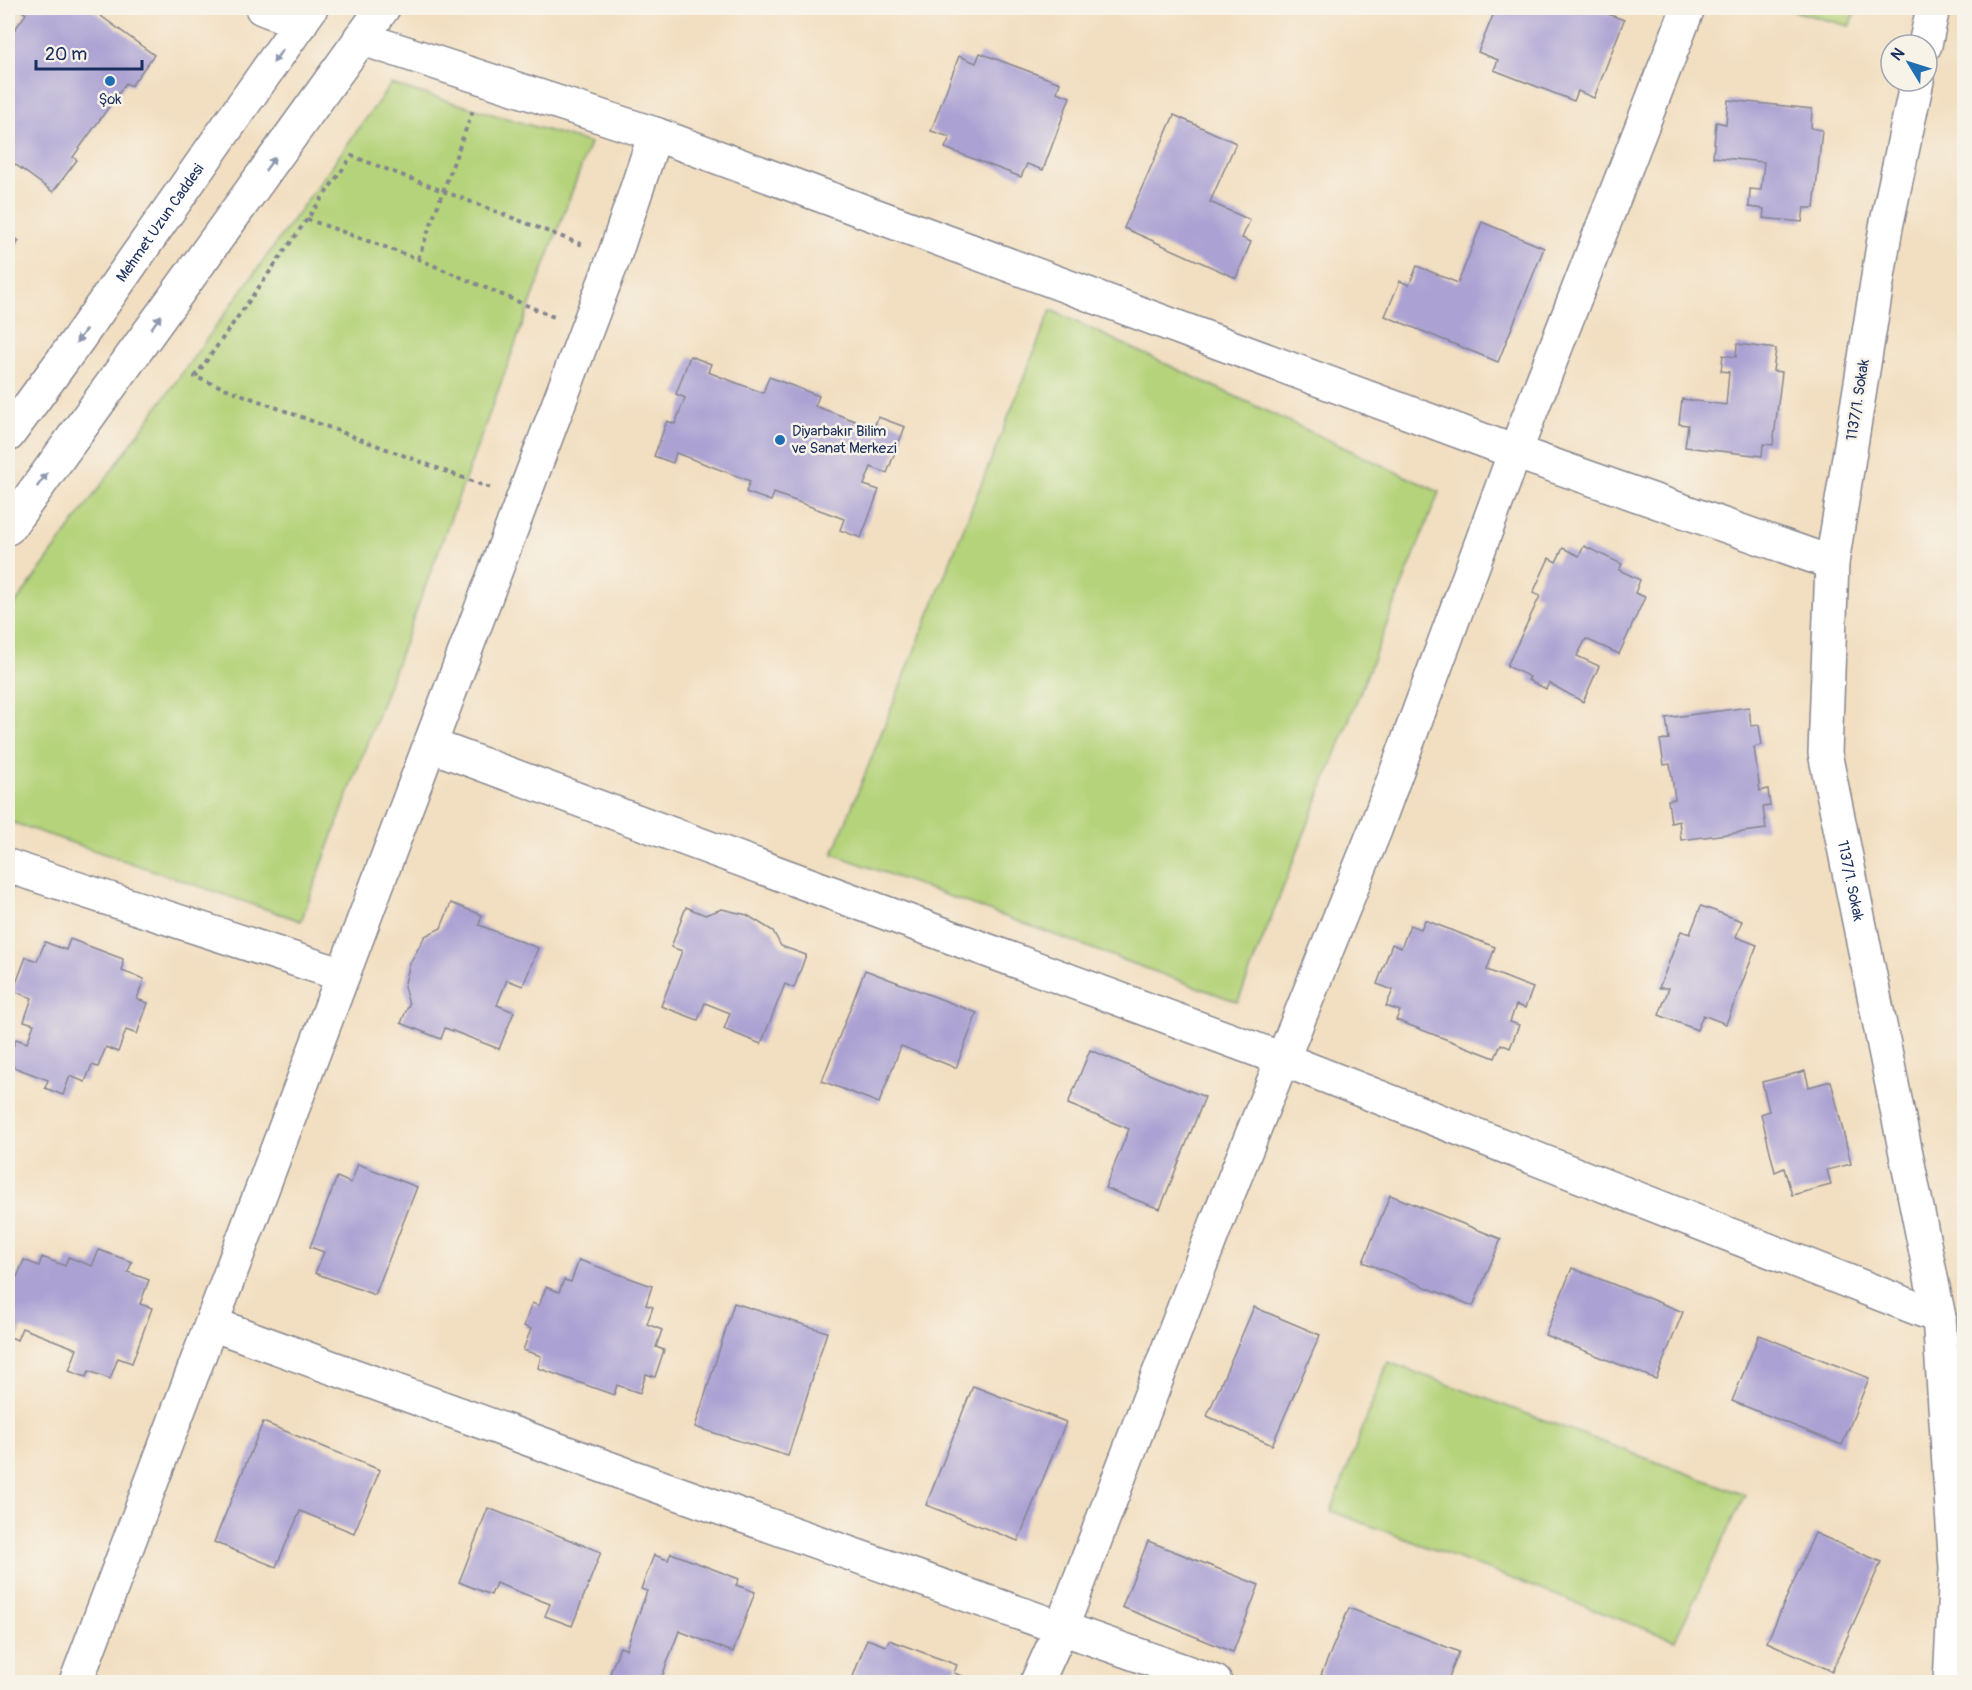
<svg xmlns="http://www.w3.org/2000/svg" width="1972" height="1690" viewBox="0 0 1972 1690" font-family="Pangolin,sans-serif">
<style>
.green{fill:#b5d37a;stroke:#68816c;stroke-width:1.5}
.building{fill:#aba2d3}
.lines{fill:none;stroke-linecap:round;stroke-linejoin:round}
.minor-casing{stroke:#86868f;stroke-width:36}
.major-casing{stroke:#86868f;stroke-width:36}
.path{stroke:#86868f;stroke-width:4;stroke-dasharray:4.5 4.5;stroke-linecap:butt}
.minor{stroke:#fff;stroke-width:33}
.major{stroke:#fff;stroke-width:33}
.oneway{fill:#8d97ae}
.poi-dot{fill:#1f6fb2;stroke:#f7f3e8;stroke-width:2}
.labels{text-anchor:middle;dominant-baseline:central;stroke-width:5;stroke-linejoin:round;paint-order:stroke}
.poi-label{font-size:15px;fill:#1b2f5e;stroke:#f7f3e8}
.street-label{font-size:15px;fill:#1b2f5e;stroke:#f7f3e8}
</style>
<rect width="100%" height="100%" fill="#f7f3e8"/>
<filter id="ink" filterUnits="userSpaceOnUse"><feTurbulence type="fractalNoise" baseFrequency=".0167" numOctaves="2"/><feDisplacementMap in="SourceGraphic" scale="12" xChannelSelector="R" yChannelSelector="G"/><feConvolveMatrix kernelMatrix="1 2 1 2 8 2 1 2 1" color-interpolation-filters="sRGB"/></filter>
<filter id="wash" filterUnits="userSpaceOnUse"><feTurbulence type="fractalNoise" baseFrequency=".008" numOctaves="4" result="noise"/><feDisplacementMap in="SourceGraphic" scale="24" xChannelSelector="R" yChannelSelector="G"/><feGaussianBlur stdDeviation="1.35" result="paint"/><feColorMatrix in="noise" values="0 0 0 0 0 0 0 0 0 0 0 0 0 0 0 0 0 1.4 0 .05"/><feComposite in="paint" operator="in"/></filter>
<g filter="url(#wash)">
<rect width="100%" height="100%" fill="#f2dec0"/>
<g class="green">
<polygon points="1783,8 1857,8 1849,26"/>
<polygon points="391,84 590,143 301,921 8,821 8,614"/>
<polygon points="1051,310 1439,492 1238,1002 833,854"/>
<polygon points="1388,1362 1745,1495 1675,1640 1331,1511"/>
</g>
<g id="blocks">
<g class="building">
<polygon points="23,8 90,8 154,55 131,86 126,83 73,157 77,160 53,192 8,159 8,39 26,14 21,10"/>
<polygon points="1496,8 1606,8 1605,13 1624,20 1594,98 1578,91 1574,101 1494,70 1498,60 1478,52"/>
<polygon points="980,53 1060,83 1057,92 1070,97 1043,170 1027,164 1021,177 945,148 950,137 931,131 959,56 976,63"/>
<polygon points="1728,100 1812,109 1811,128 1822,130 1814,208 1804,208 1802,222 1763,218 1764,209 1749,207 1750,189 1761,190 1764,162 1713,157 1716,122 1726,124"/>
<polygon points="1174,115 1236,143 1210,202 1250,220 1242,238 1251,242 1236,278 1124,228"/>
<polygon points="1482,222 1544,248 1498,362 1385,316 1400,281 1409,285 1417,266 1458,283"/>
<polygon points="8,232 19,241 8,257"/>
<polygon points="1737,344 1776,349 1773,371 1782,372 1773,445 1763,444 1762,456 1685,447 1688,425 1679,424 1682,399 1726,405 1729,372 1721,371 1723,355 1736,357"/>
<polygon points="690,356 711,364 708,372 763,393 769,377 819,396 815,406 874,428 878,417 905,427 887,473 871,467 864,485 879,490 861,538 840,530 844,519 774,493 771,501 746,492 750,481 676,453 673,463 654,456 667,421 675,424 685,398 676,394"/>
<polygon points="1584,546 1622,564 1619,570 1640,580 1635,593 1645,597 1619,654 1586,639 1577,656 1599,666 1583,702 1549,683 1546,689 1528,680 1530,677 1507,666 1540,596 1533,593 1549,558 1556,562 1563,548 1579,556"/>
<polygon points="1749,707 1751,726 1759,725 1762,745 1754,747 1760,791 1768,789 1770,806 1763,807 1766,829 1681,840 1679,821 1671,823 1668,800 1675,799 1670,764 1664,765 1660,740 1669,739 1666,718"/>
<polygon points="451,903 482,915 479,925 538,948 523,986 507,980 497,1005 514,1012 499,1049 445,1028 441,1039 401,1023 409,1004 404,987 410,963 425,936 441,928"/>
<polygon points="1701,906 1742,921 1736,937 1757,945 1726,1024 1703,1015 1697,1030 1659,1015 1669,988 1659,988 1681,931 1690,934"/>
<polygon points="686,907 705,915 722,909 747,915 773,931 781,946 806,955 794,988 785,984 761,1044 724,1029 730,1013 705,1003 698,1020 661,1006 682,951 671,947"/>
<polygon points="1425,920 1495,947 1487,970 1533,988 1525,1008 1516,1005 1510,1022 1519,1025 1510,1048 1501,1044 1495,1058 1396,1020 1400,1011 1386,1006 1393,990 1377,984 1392,944 1401,948 1410,925 1421,929"/>
<polygon points="70,939 123,959 122,971 144,979 137,999 148,1003 137,1034 126,1030 118,1052 106,1047 98,1067 92,1065 85,1082 70,1076 63,1095 45,1088 48,1080 8,1065 8,1061 16,1039 27,1043 34,1024 24,1021 32,998 13,991 26,957 37,961 45,942 66,950"/>
<polygon points="865,970 977,1013 956,1068 901,1046 879,1103 822,1081"/>
<polygon points="1090,1050 1205,1097 1160,1209 1105,1188 1129,1129 1068,1104"/>
<polygon points="1805,1071 1809,1087 1831,1081 1851,1164 1827,1170 1831,1185 1792,1195 1784,1168 1775,1172 1761,1114 1769,1111 1762,1082"/>
<polygon points="358,1164 417,1187 375,1295 315,1273 324,1252 310,1247 337,1177 351,1183"/>
<polygon points="1390,1195 1501,1239 1473,1306 1363,1262"/>
<polygon points="99,1250 132,1262 128,1272 149,1280 140,1304 152,1308 132,1363 118,1358 110,1379 89,1371 86,1377 69,1371 77,1349 22,1328 17,1340 8,1336 8,1274 17,1277 24,1260 39,1266 42,1257 65,1266 68,1257 92,1266"/>
<polygon points="579,1260 652,1286 646,1305 653,1307 647,1324 662,1330 656,1347 664,1350 655,1377 646,1374 640,1393 617,1385 614,1395 538,1368 541,1356 523,1350 531,1329 524,1326 532,1303 539,1306 546,1287 559,1292 564,1280 571,1282"/>
<polygon points="1572,1268 1683,1312 1656,1379 1545,1335"/>
<polygon points="734,1303 827,1332 788,1456 695,1427"/>
<polygon points="1254,1307 1320,1335 1272,1445 1207,1416"/>
<polygon points="1759,1335 1869,1378 1842,1445 1732,1401"/>
<polygon points="973,1386 1066,1422 1018,1541 926,1505"/>
<polygon points="263,1422 380,1470 354,1533 300,1511 276,1567 214,1542"/>
<polygon points="488,1508 601,1552 572,1626 545,1616 550,1604 496,1583 491,1595 459,1582"/>
<polygon points="1815,1533 1881,1562 1832,1671 1767,1642"/>
<polygon points="1148,1541 1259,1585 1233,1652 1122,1607"/>
<polygon points="671,1553 739,1579 736,1585 755,1592 733,1652 679,1631 660,1682 634,1682 610,1673 620,1647 626,1649 647,1591 641,1589 654,1555 668,1560"/>
<polygon points="1349,1608 1459,1652 1447,1682 1341,1682 1321,1675"/>
<polygon points="867,1639 886,1646 889,1640 957,1665 954,1673 968,1678 966,1682 851,1682"/>
</g>
</g>
</g>
<g filter="url(#ink)">
<use href="#blocks" fill-opacity="0" stroke="#86868f" stroke-width="1.5"/>
<g class="lines">
<g class="minor-casing">
<g id="minor">
<polyline points="262,8 301,23"/>
<polyline points="360,38 655,134 1515,452 1832,563"/>
<polyline points="1925,45 1933,8"/>
<path id="s1" d="M1917,81l-31,146 -54,336 -7,190 114,564 17,252 -6,113"/>
<polyline points="430,745 1282,1059 1939,1317"/>
<polyline points="8,866 343,975"/>
<polyline points="212,1324 669,1490 1215,1682"/>
<polyline points="76,1682 614,257 655,134"/>
<polyline points="1037,1682 1061,1629 1218,1219 1375,830 1515,452 1688,8"/>
</g>
</g>
<g class="major-casing">
<g id="major">
<path id="s2" d="M8,435l71,-97 232,-330"/>
<polyline points="8,528 383,8"/>
</g>
</g>
<g class="path">
<polyline points="307,219 418,259 554,317"/>
<polyline points="418,259 473,110"/>
<polyline points="490,488 195,377 352,156 583,245"/>
</g>
<use href="#minor" class="minor"/>
<use href="#major" class="major"/>
</g>
<defs><path id="oneway-solid" d="M-6-.8H1V-3.2L6.5 0L1 3.2V.8H-6Z" transform="scale(1.5)"/></defs>
<g class="oneway">
<use href="#oneway-solid" transform="translate(278 56) rotate(125)"/>
<use href="#oneway-solid" transform="translate(270 164) rotate(-54)"/>
<use href="#oneway-solid" transform="translate(156 322) rotate(-54)"/>
<use href="#oneway-solid" transform="translate(81 336) rotate(126)"/>
<use href="#oneway-solid" transform="translate(42 480) rotate(-54)"/>
</g>
</g>
<g class="poi-dot">
<circle cx="110" cy="81" r="6"/>
<circle cx="780" cy="440" r="6"/>
</g>
<g class="labels">
<g class="poi-label">
<text x="110" y="99">Şok</text>
<text x="792" y="431" text-anchor="start">Diyarbakır Bilim<tspan x="792" dy="17">ve Sanat Merkezi</tspan></text>
</g>
<g class="street-label">
<text stroke="none"><textPath href="#s2" startOffset="261">Mehmet Uzun Caddesi</textPath></text>
<text transform="translate(1858 400) rotate(-81)">1137/1. Sokak</text>
<text stroke="none"><textPath href="#s1" startOffset="810">1137/1. Sokak</textPath></text>
</g>
</g>
<rect width="1972" height="1690" fill="none" stroke="#f7f3e8" stroke-width="30"/>
<g transform="translate(1909 63) rotate(308)"><circle r="28" fill="#f7f3e8" stroke="#9fa5b1" stroke-width="1.5"/>
<path d="M0-4.5L10 22L0 15L-10 22Z" fill="#1f6fb2"/>
<text y="-9" font-size="16" font-weight="bold" text-anchor="middle" fill="#1b2f5e">N</text>
</g>
<path d="M36 60v9h106v-9" fill="none" stroke="#1b2f5e" stroke-width="3"/>
<text x="45" y="60" font-size="18" fill="#1b2f5e" stroke="#f7f3e8" stroke-width="4.5" paint-order="stroke">20 m</text>
</svg>
